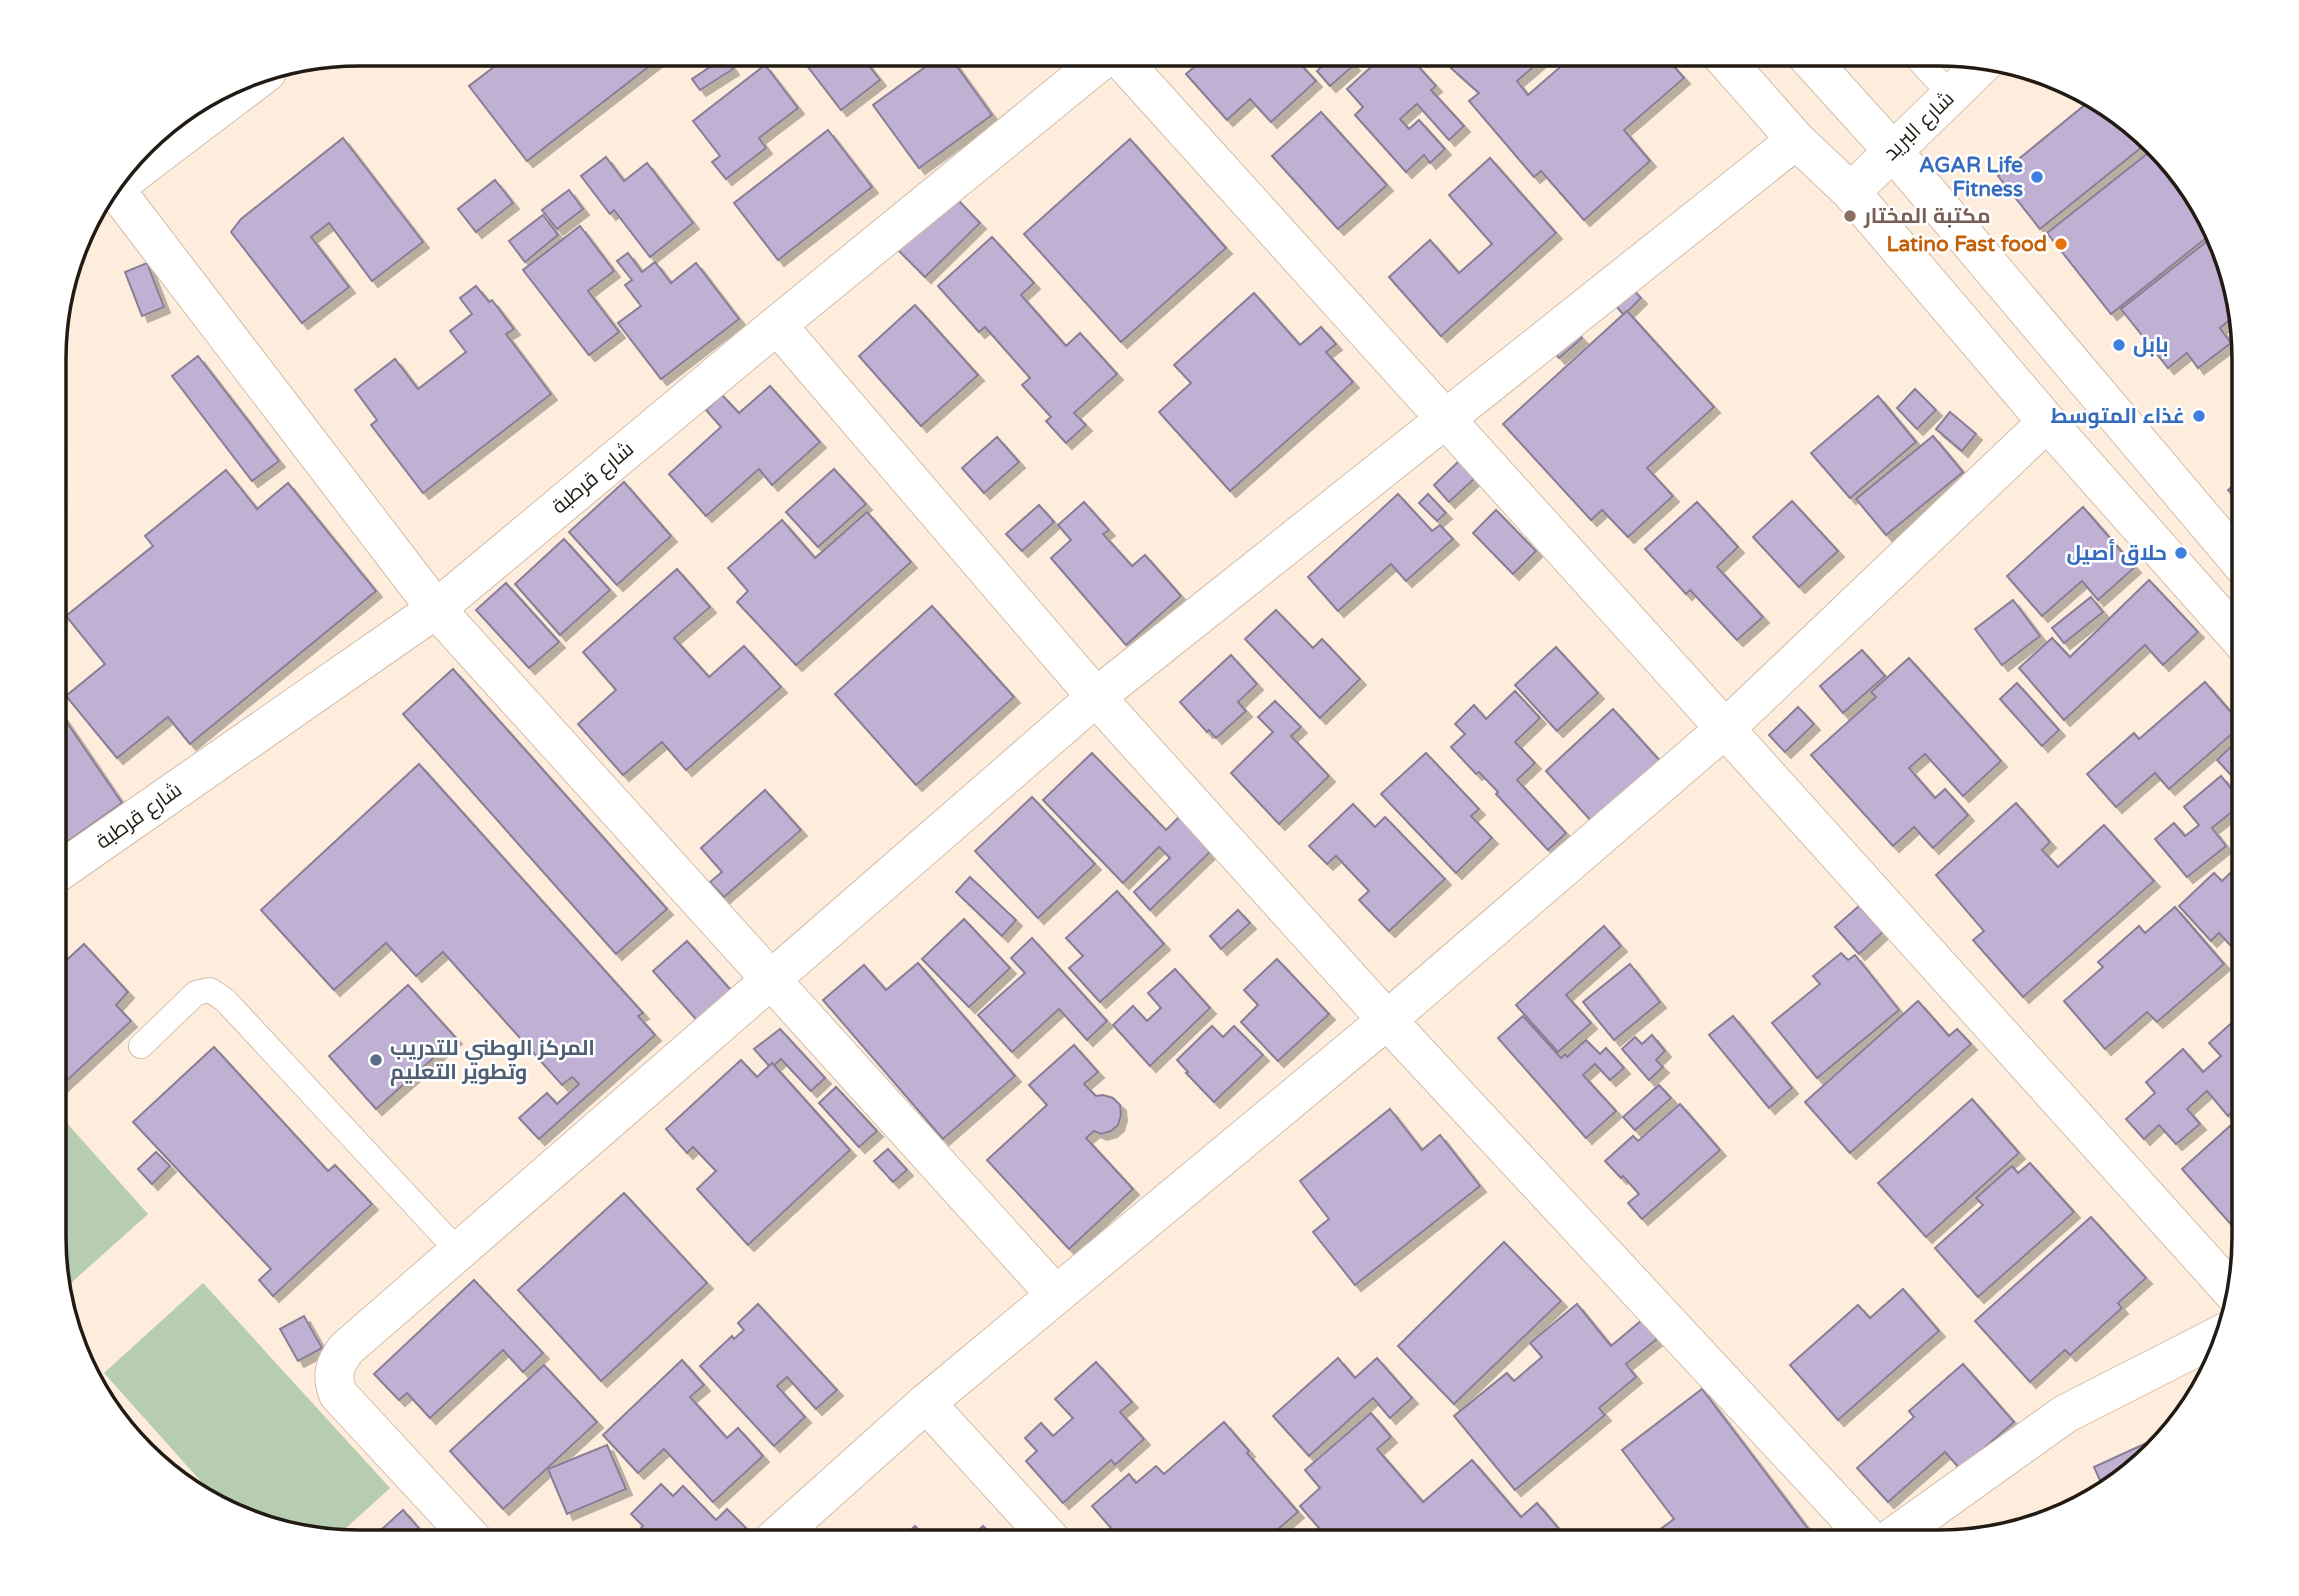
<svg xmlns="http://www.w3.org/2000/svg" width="2299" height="1596" viewBox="0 0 2299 1596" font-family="'Varela Round',Cairo,sans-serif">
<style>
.pitch{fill:#b6cdb1}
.building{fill:#c0b0d3;stroke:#887e95;stroke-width:2;filter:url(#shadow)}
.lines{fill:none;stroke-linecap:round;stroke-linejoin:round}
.service-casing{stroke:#d2bda9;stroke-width:26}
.minor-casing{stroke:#d2bda9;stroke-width:40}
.primary-casing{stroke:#d2bda9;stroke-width:40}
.service{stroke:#fff;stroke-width:24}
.minor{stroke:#fff;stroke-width:38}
.primary{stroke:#fff;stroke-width:38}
.shop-dot{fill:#3f7fe0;stroke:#fff;stroke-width:2.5}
.education-dot{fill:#8d6e63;stroke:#fff;stroke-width:2.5}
.food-dot{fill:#e8710a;stroke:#fff;stroke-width:2.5}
.service-dot{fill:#5c6f8a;stroke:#fff;stroke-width:2.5}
.labels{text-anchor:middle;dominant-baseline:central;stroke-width:5;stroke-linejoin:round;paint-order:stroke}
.street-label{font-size:21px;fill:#221b13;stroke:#fff}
.shop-label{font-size:21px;font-weight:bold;fill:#366cbe;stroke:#fff;text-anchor:end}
.education-label{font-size:21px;font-weight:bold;fill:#785e54;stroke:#fff;text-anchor:start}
.food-label{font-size:21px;font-weight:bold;fill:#c56008;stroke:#fff;text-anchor:end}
.service-label{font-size:21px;font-weight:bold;fill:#4e5e75;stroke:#fff;text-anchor:start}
.rim{fill:none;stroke:#221b13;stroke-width:3.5}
</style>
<defs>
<filter id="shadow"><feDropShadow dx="6" dy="6" stdDeviation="0" flood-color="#0004"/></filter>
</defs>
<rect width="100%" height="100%" fill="#feeddc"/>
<g class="pitch">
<polygon points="57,1112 148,1214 62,1291 57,1276"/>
<polygon points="203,1283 390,1488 333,1540 261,1525 222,1505 104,1373"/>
</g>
<g class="building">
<polygon points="511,54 519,54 528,66 544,54 651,54 656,61 527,161 469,86"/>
<polygon points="798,54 860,54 880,80 841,110"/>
<polygon points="943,54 948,54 992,115 919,168 873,105"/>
<polygon points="1208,55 1292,55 1316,81 1271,122 1250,99 1227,120 1186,74"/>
<polygon points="1335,55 1345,55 1354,65 1330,86 1317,71"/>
<polygon points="1384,55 1408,55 1436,86 1431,90 1464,126 1449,140 1417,104 1400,119 1409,129 1419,120 1445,149 1430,163 1424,155 1406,172 1355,115 1363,107 1347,89"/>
<polygon points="1460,55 1547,55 1517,81 1528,95 1574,55 1664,55 1684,78 1624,130 1650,161 1584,220 1541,171 1534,177 1469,101 1479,93 1451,68"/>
<polygon points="725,57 733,69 700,90 692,79"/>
<polygon points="765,65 798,108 759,138 766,148 726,179 712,162 720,156 693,121"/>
<polygon points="2092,99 2125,117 2147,143 2040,229 1998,176"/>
<polygon points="1321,112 1387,185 1338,229 1272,156"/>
<polygon points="828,130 872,187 778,260 734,203"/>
<polygon points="343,138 423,242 372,281 329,223 311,237 349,287 302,323 231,232 241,219"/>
<polygon points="1130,139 1226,248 1121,342 1024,234"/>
<polygon points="2152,150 2213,224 2215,231 2111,314 2047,233"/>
<polygon points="606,157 624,181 647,163 693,223 650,257 614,210 610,214 581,176"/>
<polygon points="1490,158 1556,233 1441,336 1389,277 1430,240 1459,273 1492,244 1449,195"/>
<polygon points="495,180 513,203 476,232 458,209"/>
<polygon points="569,190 583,209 557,229 542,210"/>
<polygon points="954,196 980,223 925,277 898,250"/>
<polygon points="543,215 558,235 525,262 509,241"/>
<polygon points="580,226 614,271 588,291 619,332 589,355 523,270"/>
<polygon points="2216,234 2237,314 2220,328 2231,343 2198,368 2187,353 2168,368 2121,309"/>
<polygon points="992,237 1034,283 1021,295 1066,346 1080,333 1117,374 1074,413 1086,425 1066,443 1046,421 1051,417 1022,385 1030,378 985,327 979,332 938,286"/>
<polygon points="628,253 642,272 655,262 671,283 696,263 739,319 661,379 618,323 641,306 625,285 632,280 617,261"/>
<polygon points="147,263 164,307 142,316 125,272"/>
<polygon points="1621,277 1641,298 1624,315 1604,293"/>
<polygon points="476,286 489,302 492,300 514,329 506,334 551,394 423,493 371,425 377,420 355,390 395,359 418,389 466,352 450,331 472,314 460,298"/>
<polygon points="1254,293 1300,345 1321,327 1336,344 1326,352 1353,382 1230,491 1159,412 1191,383 1174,365"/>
<polygon points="915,305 978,375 921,426 859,356"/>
<polygon points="1627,311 1714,407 1647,468 1673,496 1628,537 1602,510 1591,520 1503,424"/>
<polygon points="1569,324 1582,338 1559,358 1547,343"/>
<polygon points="198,356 279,461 252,481 172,376"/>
<polygon points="770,386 820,442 772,485 759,469 706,516 669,474 721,427 706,410 722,395 739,413"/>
<polygon points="1915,389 1936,410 1917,429 1897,408"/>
<polygon points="1878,396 1916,442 1850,498 1811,453"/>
<polygon points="1950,412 1976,434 1962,451 1936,429"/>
<polygon points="1933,436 1963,472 1886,535 1856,499"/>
<polygon points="997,437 1019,462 984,493 962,468"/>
<polygon points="1459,461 1475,478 1449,502 1434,485"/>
<polygon points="834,469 866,504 818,547 786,512"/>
<polygon points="226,470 257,509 288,483 376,591 190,744 168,717 117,758 66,696 105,664 66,616 153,546 145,536"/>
<polygon points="2244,476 2244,508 2228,490"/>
<polygon points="624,482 671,536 617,585 569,532"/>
<polygon points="1398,494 1432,531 1440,525 1453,539 1406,581 1391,564 1338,611 1308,577"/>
<polygon points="1428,494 1446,513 1437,521 1419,503"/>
<polygon points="1792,501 1838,551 1799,587 1753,537"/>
<polygon points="1084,502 1109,530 1103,534 1132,566 1145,555 1181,596 1126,645 1051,558 1071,540 1058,525"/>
<polygon points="1697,502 1738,547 1717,567 1763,617 1737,640 1690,590 1686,594 1645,549"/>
<polygon points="1039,505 1054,522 1022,551 1006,534"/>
<polygon points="2083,507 2135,567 2098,600 2082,581 2042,616 2007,576"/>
<polygon points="1496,510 1536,551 1513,574 1473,533"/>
<polygon points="867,512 911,562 796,665 737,602 748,591 728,568 782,520 815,558"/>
<polygon points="564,539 610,590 560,635 515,584"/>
<polygon points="677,569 710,607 674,638 709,677 744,646 781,687 686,770 662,742 623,775 578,724 616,690 583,652"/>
<polygon points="2149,580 2198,632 2163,665 2145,645 2064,720 2019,668 2052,638 2070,657"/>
<polygon points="506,583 559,642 529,668 476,610"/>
<polygon points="2091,597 2103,612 2064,643 2052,628"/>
<polygon points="2013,600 2040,636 2002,665 1975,629"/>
<polygon points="932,606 1014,697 916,785 835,694"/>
<polygon points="1276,610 1313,648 1322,639 1360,679 1320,718 1245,639"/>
<polygon points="1556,647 1598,693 1557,731 1515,685"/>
<polygon points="1862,650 1885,676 1843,713 1820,686"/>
<polygon points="1231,655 1257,684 1238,702 1246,711 1216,738 1209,730 1207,732 1180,702"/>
<polygon points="1909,658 2001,761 1963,796 1925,754 1909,768 1935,798 1945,789 1968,815 1933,848 1914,827 1893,846 1811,755 1876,697 1871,692"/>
<polygon points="453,669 667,909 616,954 403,714"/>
<polygon points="2205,682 2242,725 2169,789 2155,773 2116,807 2087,774 2134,733 2139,739"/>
<polygon points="2017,683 2059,730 2042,746 2000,699"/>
<polygon points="1515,691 1540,718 1515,742 1535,763 1517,780 1566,833 1548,850 1496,794 1498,792 1479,772 1476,774 1451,747 1465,734 1455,724 1474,705 1486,719"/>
<polygon points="1275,701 1301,727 1291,736 1329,776 1279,824 1231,773 1273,732 1258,717"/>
<polygon points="1798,707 1814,724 1785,752 1769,735"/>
<polygon points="57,708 122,803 57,849"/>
<polygon points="1613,709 1661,762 1593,823 1546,771"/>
<polygon points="2244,734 2244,789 2217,760"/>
<polygon points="1092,753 1166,830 1179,817 1211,851 1150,910 1134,892 1170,858 1159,847 1123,883 1043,800"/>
<polygon points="1426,753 1479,809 1471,816 1492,838 1456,873 1381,794"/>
<polygon points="419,764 643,1013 638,1016 655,1035 539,1139 519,1118 547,1093 557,1104 579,1084 572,1077 562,1085 443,952 416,976 386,943 334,990 261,910"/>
<polygon points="2221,776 2243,803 2212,828 2226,846 2187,877 2155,839 2174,823 2185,836 2199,825 2184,807"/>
<polygon points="765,790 801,830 724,897 710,882 722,872 701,848"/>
<polygon points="1032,797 1095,864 1038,918 975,851"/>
<polygon points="2016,803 2050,842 2042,850 2058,867 2104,825 2154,881 2023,997 1973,940 1984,931 1936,875"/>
<polygon points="1353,804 1375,827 1385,817 1445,879 1389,931 1359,900 1369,891 1336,856 1327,864 1309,846"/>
<polygon points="2244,860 2244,960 2219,933 2211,941 2179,906 2214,873 2222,881"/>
<polygon points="970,877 1016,920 1002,936 956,892"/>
<polygon points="1117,891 1164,944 1100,1002 1069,968 1083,956 1066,938"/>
<polygon points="1859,906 1883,932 1859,954 1835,927"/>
<polygon points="2175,907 2224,964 2157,1022 2147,1012 2105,1049 2064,1001 2103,967 2098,962 2139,926 2145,933"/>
<polygon points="1238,910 1250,923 1221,949 1210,936"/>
<polygon points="964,919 1010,968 969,1007 922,959"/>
<polygon points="1604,926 1621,946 1566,995 1591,1023 1558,1052 1516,1005"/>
<polygon points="1032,938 1107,1021 1087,1040 1059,1009 1012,1052 978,1015 1025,973 1011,958"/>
<polygon points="687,941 736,996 702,1026 653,971"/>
<polygon points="84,944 128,992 116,1005 131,1021 62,1085 57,1079 57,969"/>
<polygon points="1841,953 1848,960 1855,955 1899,1010 1817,1078 1772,1023 1820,984 1813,976"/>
<polygon points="1277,959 1329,1014 1278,1061 1241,1022 1258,1005 1244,990"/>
<polygon points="918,963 1015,1076 943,1139 823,1000 864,965 886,990"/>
<polygon points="1630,964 1660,1002 1614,1040 1583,1002"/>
<polygon points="1175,969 1210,1008 1150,1066 1113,1025 1133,1006 1147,1021 1161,1008 1148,993"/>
<polygon points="408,985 456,1038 376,1109 329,1056"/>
<polygon points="1918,1001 1949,1036 1957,1029 1971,1044 1850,1153 1805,1102"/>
<polygon points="2244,1012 2244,1102 2228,1116 2207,1091 2187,1109 2200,1124 2176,1144 2159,1125 2144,1139 2126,1119 2155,1093 2146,1082 2183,1049 2203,1072 2221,1056 2209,1043"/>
<polygon points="1523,1016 1561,1058 1565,1054 1567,1057 1586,1040 1600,1054 1606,1048 1624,1068 1610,1080 1595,1064 1583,1075 1616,1111 1586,1138 1498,1038"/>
<polygon points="1733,1016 1792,1088 1769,1108 1709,1035"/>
<polygon points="1212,1026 1223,1037 1234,1026 1263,1055 1214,1102 1186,1073 1188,1072 1177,1060"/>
<polygon points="780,1029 825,1078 811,1091 781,1059 771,1068 754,1049"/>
<polygon points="1652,1035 1665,1051 1656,1060 1663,1067 1649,1080 1622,1049 1635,1037 1642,1044"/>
<polygon points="1074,1045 1098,1072 1084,1084 1096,1096 1103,1095 1113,1098 1120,1105 1121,1115 1118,1125 1111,1131 1101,1134 1094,1131 1086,1138 1133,1189 1069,1249 987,1160 1047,1105 1029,1085"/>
<polygon points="214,1047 328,1171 335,1165 372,1204 273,1296 259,1280 271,1269 133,1122"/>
<polygon points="741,1060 757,1077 772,1063 850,1150 748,1245 697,1189 716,1171 693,1147 687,1153 666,1129"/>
<polygon points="1659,1085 1671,1098 1635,1130 1623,1117"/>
<polygon points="836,1087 877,1131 859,1147 819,1103"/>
<polygon points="1972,1099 2019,1153 1926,1237 1878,1183"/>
<polygon points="1680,1104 1720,1150 1642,1219 1628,1203 1639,1194 1623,1176 1621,1178 1605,1161 1633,1136 1638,1141"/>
<polygon points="1390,1109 1422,1150 1440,1135 1480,1186 1355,1285 1313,1232 1329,1219 1300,1181"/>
<polygon points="2230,1126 2244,1142 2244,1239 2182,1169"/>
<polygon points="888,1149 907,1170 893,1182 874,1161"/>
<polygon points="156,1152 170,1166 152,1184 138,1169"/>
<polygon points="2030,1163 2074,1212 1978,1297 1935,1248 1983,1205 1976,1198 2012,1166 2018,1173"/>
<polygon points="624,1193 707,1283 601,1381 518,1290"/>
<polygon points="2091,1217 2146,1278 2118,1303 2122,1308 2070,1355 2065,1350 2030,1382 1975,1321"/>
<polygon points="1504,1242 1561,1301 1454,1404 1398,1346"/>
<polygon points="474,1280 543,1353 523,1372 503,1350 430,1418 407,1393 399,1400 374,1374"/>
<polygon points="1903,1289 1939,1331 1838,1420 1790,1365 1858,1305 1870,1318"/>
<polygon points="758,1304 837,1390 816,1409 787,1377 777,1386 805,1417 774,1446 700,1366 732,1336 734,1339 744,1330 738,1323"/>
<polygon points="1577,1304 1611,1346 1642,1320 1657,1339 1626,1364 1636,1377 1599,1408 1605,1415 1515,1490 1454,1416 1507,1373 1514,1381 1542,1357 1530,1343"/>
<polygon points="304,1316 322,1348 298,1361 280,1329"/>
<polygon points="1338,1358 1355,1378 1377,1358 1412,1398 1390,1418 1373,1398 1309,1456 1273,1416"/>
<polygon points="682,1360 704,1385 690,1397 727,1438 738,1428 763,1456 713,1502 664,1449 638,1473 603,1435"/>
<polygon points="1096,1362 1132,1402 1120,1412 1144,1439 1115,1465 1111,1460 1063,1503 1026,1461 1037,1451 1025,1438 1041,1423 1053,1436 1073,1418 1055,1399"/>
<polygon points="1963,1364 2014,1422 1960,1469 1945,1452 1888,1502 1857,1468 1914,1417 1909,1411"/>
<polygon points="544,1365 597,1422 503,1509 450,1451"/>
<polygon points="1702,1389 1818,1542 1643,1542 1674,1519 1622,1450"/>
<polygon points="1371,1413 1391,1437 1377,1449 1423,1502 1472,1460 1521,1517 1537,1503 1570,1542 1331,1542 1300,1506 1320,1488 1305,1470"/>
<polygon points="1224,1422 1249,1451 1247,1453 1298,1512 1264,1541 1122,1541 1092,1506 1129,1474 1136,1483 1156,1466 1164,1474"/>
<polygon points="2181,1423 2103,1487 2094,1467 2151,1441"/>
<polygon points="607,1445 626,1489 567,1514 548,1469"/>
<polygon points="661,1484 673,1496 683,1486 716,1520 727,1509 754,1536 749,1541 628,1541 643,1526 631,1514"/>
<polygon points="403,1510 430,1541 369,1541"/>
<polygon points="915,1526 930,1541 898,1541"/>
<polygon points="983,1526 998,1541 967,1541"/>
</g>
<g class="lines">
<g class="service-casing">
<g id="service">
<polyline points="1914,55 1951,95"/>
<polyline points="141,1046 196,993 210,990 225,1000 458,1251"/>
</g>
</g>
<g class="minor-casing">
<g id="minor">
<path d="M1117,55c373,414 747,826 1119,1241"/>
<polyline points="267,72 114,188 436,609 1056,1295"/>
<polyline points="1851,192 1987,60"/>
<polyline points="777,325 1096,697 1387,1020 1872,1542"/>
<polyline points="57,873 436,609 777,325 1108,55"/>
<polyline points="926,1403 1052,1541"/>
<path d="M474,1541l-136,-147c-7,-19 -4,-29 8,-45l750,-652 700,-557"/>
<polyline points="772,1541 926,1403 1387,1020 1727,727 2047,422"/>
<polyline points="1886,1542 2065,1414 2230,1330"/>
</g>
</g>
<g class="primary-casing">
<g id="primary">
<polyline points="1721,55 1796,140 1851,192 2047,422 2244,644"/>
<polyline points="1806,55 1892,150 2244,567"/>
</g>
</g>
<use href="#service" class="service"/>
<use href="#minor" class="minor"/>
<use href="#primary" class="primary"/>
</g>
<g class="shop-dot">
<circle cx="2037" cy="177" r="7"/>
<circle cx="2119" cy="345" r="7"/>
<circle cx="2199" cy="416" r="7"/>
<circle cx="2181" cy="553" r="7"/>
</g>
<circle class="education-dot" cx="1850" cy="216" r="7"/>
<circle class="food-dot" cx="2061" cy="244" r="7"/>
<circle class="service-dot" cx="376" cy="1060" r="7"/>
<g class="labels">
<g class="street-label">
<text transform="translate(1919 126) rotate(-44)">شارع البريد</text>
<text transform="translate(593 478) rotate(-40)">شارع قرطبة</text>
<text transform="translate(139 816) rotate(-35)">شارع قرطبة</text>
</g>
<g class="shop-label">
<text x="2023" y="165">AGAR Life<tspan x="2023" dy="24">Fitness</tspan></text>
<text x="2133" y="345" text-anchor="start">بابل</text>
<text x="2185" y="416">غذاء المتوسط</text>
<text x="2167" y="553">حلاق أصيل</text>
</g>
<g class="education-label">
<text x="1864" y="216">مكتبة المختار</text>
</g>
<g class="food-label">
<text x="2047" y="244">Latino Fast food</text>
</g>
<g class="service-label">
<text x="390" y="1048">المركز الوطني للتدريب<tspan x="390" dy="24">وتطوير التعليم</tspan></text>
</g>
</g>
<path d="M0 0H2299V1596H0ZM359 66H1939A293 293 0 0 1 2232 359V1237A293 293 0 0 1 1939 1530H359A293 293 0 0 1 66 1237V359A293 293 0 0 1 359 66Z" fill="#fff" fill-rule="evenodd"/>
<path class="rim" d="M359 66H1939A293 293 0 0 1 2232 359V1237A293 293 0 0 1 1939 1530H359A293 293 0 0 1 66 1237V359A293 293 0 0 1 359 66Z"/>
</svg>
